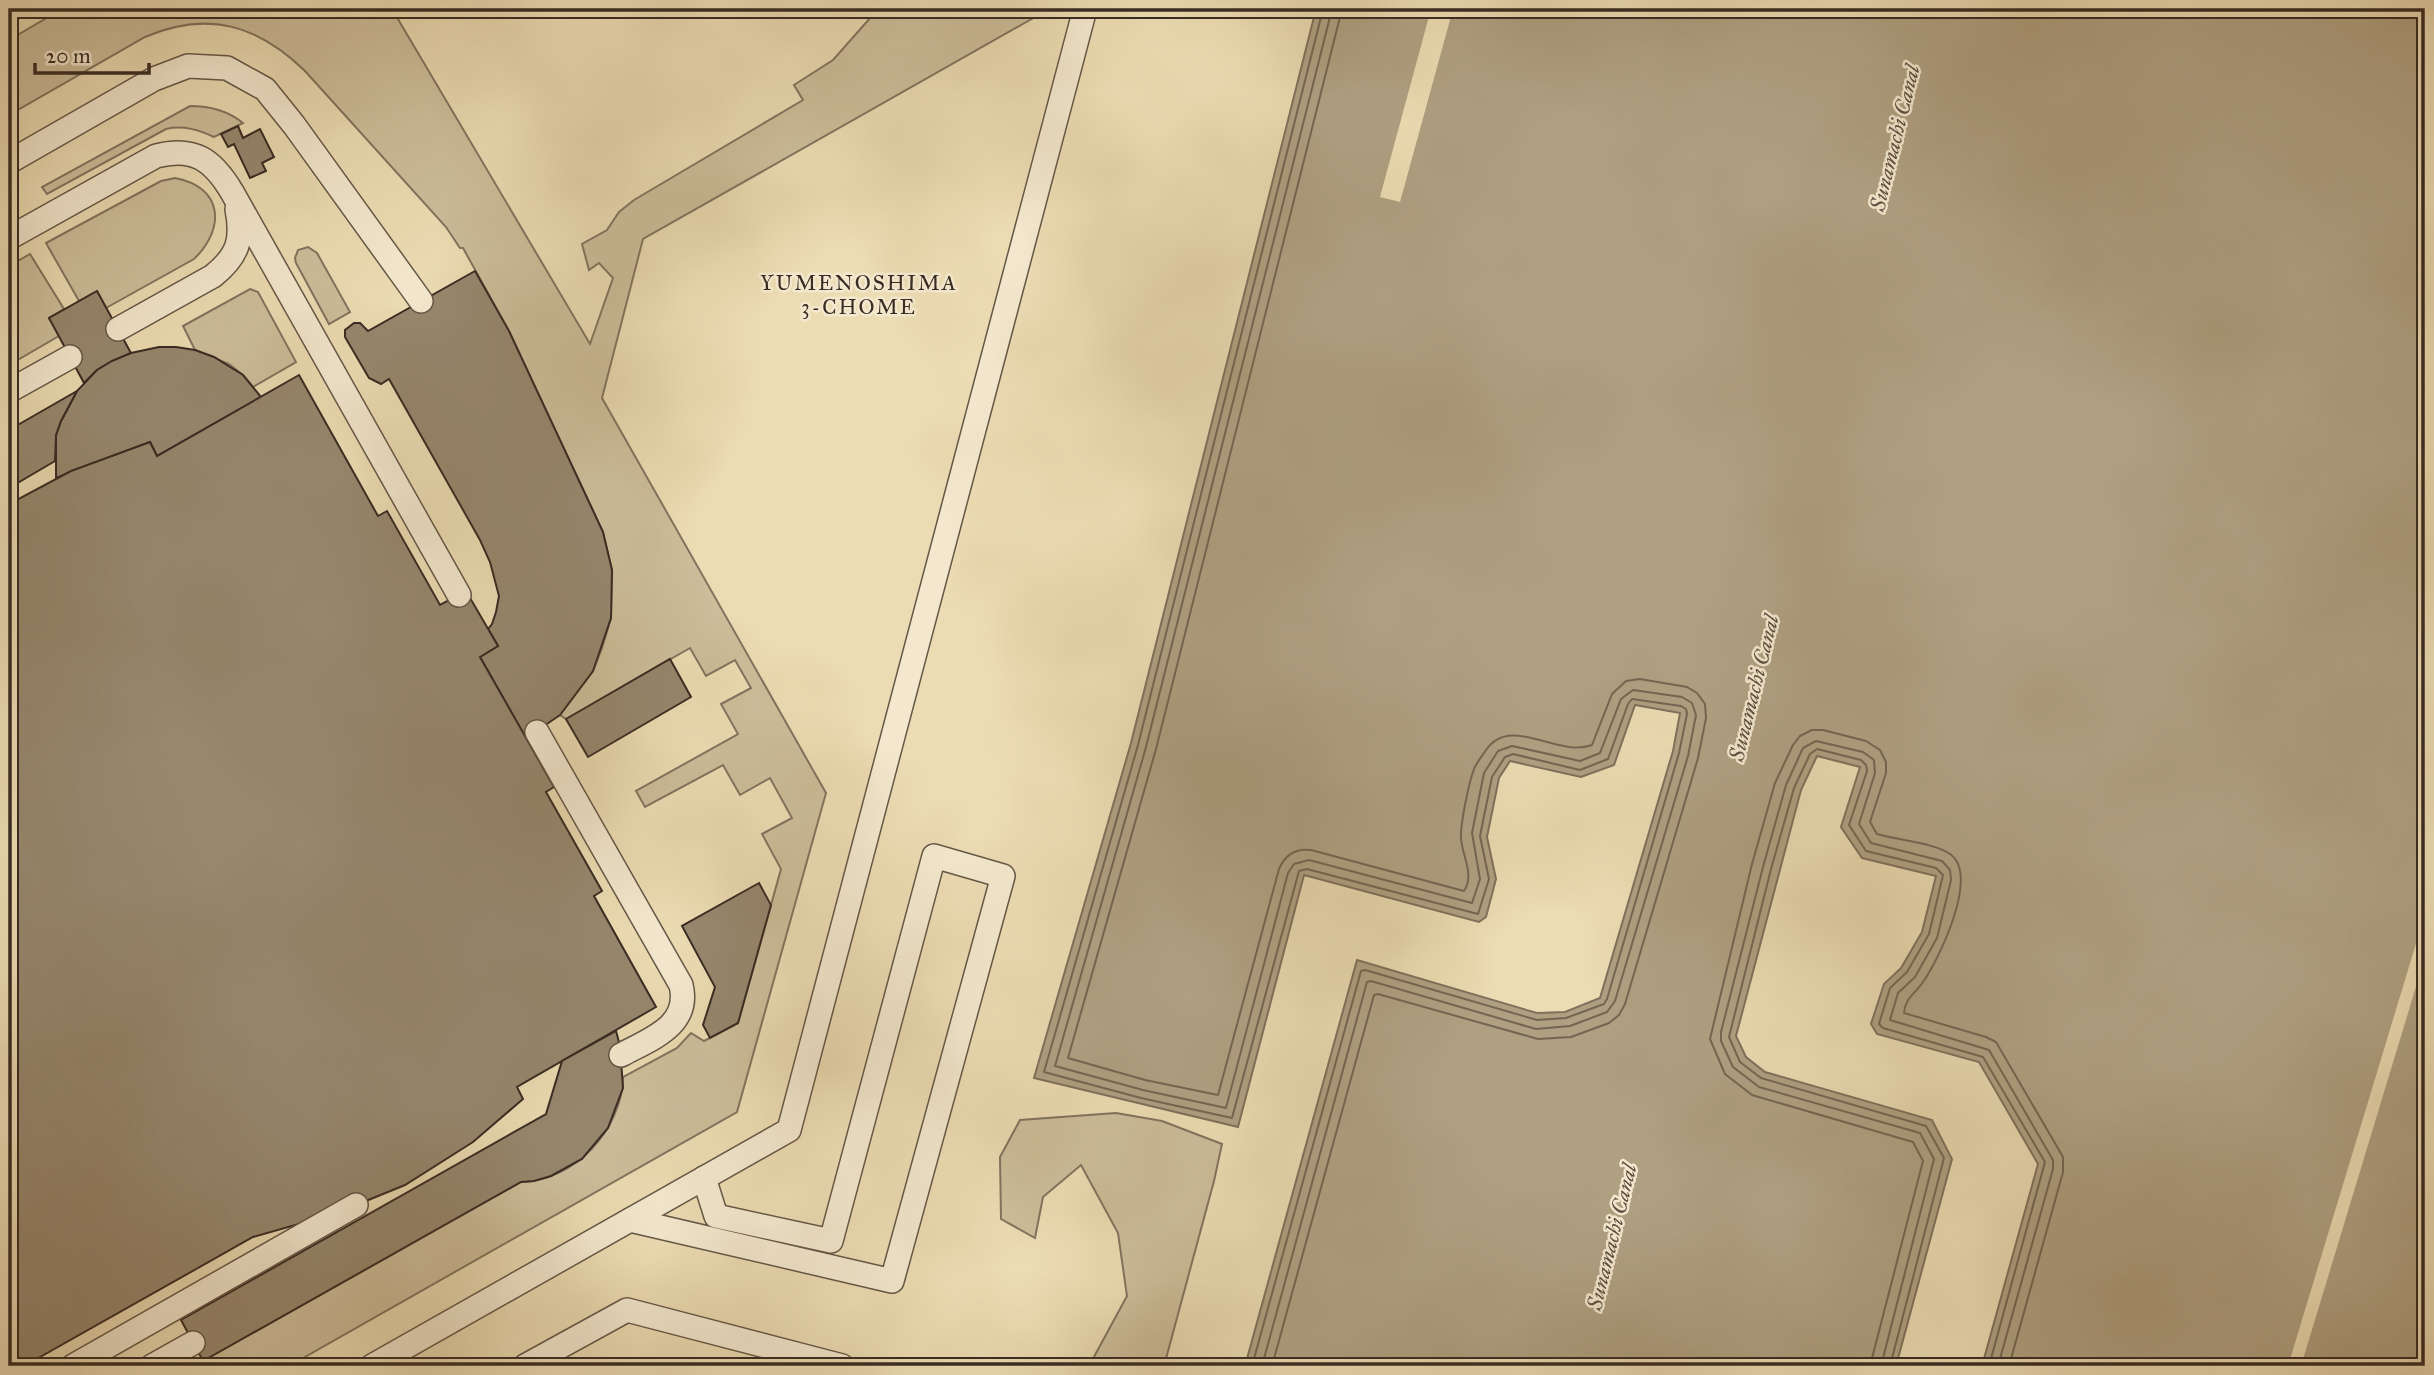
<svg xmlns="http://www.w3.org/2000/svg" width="2434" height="1375" viewBox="0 0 2434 1375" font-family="'IM FELL Great Primer',serif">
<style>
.green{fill:#cdbe9b;stroke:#82745f;stroke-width:2}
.water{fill:#afa082;stroke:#7f715c;stroke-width:2}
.pier{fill:#ecdcb3}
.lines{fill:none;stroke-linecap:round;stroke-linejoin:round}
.shore{stroke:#746652;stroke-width:2}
.building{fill:#96876e;stroke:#382b23;stroke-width:2}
.lane-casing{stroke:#655747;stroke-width:26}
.lane{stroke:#f3e8ce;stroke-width:23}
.labels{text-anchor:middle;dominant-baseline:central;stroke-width:5;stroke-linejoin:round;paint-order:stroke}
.water-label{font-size:21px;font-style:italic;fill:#5c4e40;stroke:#f3e8ce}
.neighbourhood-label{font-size:21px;letter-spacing:2px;fill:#382b23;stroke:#f3e8ce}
</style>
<rect width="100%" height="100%" fill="#ecdcb3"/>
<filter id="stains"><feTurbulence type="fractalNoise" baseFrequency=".00286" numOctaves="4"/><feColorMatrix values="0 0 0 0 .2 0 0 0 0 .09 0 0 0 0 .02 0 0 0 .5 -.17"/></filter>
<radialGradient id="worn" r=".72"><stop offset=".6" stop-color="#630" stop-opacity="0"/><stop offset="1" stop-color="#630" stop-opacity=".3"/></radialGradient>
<g class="green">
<path d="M62,9h330l198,335 23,-66 -14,-15 -10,7 -7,-26 25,-14 12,-18 15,-12 169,-100 -9,-15 39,-25 45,-51h164l2,3 -401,227 -41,159 224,395 -89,319 -448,254h-95l327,-184c53,-1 101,-52 102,-105l54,-29 14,-15 13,8 34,-18 43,-154 -19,-35 30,-16 -22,-40 -30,17 -17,-30 -78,42 -9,-16 102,-57 -17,-30 30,-16 -16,-28 -29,16 -16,-28 -124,71 -6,-4 33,-44 9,-23 9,-30 1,-48 -9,-38 -94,-201 -46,-83h-3l-14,-21 -141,-156c-47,-46 -97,-61 -160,-34l-136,78v-75z"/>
<path d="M190,106c20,0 37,4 53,17l-29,14c-15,-7 -30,-12 -48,-8l-119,65 -5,-7z"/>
<path d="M175,178c48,9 51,50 19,81l-88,49 -9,-17 -18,10 -33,-58 115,-62z"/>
<polygon points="308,247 317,253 350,312 329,324 296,263 295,258 298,250"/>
<polygon points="30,254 64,309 49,318 59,336 9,365 9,266"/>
<polygon points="250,289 258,292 296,362 253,387 243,375 229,364 195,350 183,326"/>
<polygon points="1116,1113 1162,1121 1222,1144 1214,1181 1164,1366 1089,1366 1127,1296 1118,1233 1081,1165 1043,1197 1035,1238 1001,1219 1000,1157 1020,1120"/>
</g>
<polygon class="water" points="1316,9 2425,9 2425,1366 1982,1366 2038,1164 1979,1062 1877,1034 1871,1024 1884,984 1901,968 1922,932 1936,876 1862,858 1841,827 1860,767 1817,756 1801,790 1736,1036 1746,1057 1765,1072 1932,1120 1952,1159 1896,1366 1245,1366 1357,960 1537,1013 1565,1012 1600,998 1673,751 1680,713 1635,705 1614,765 1581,777 1510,761 1499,778 1487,837 1496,879 1486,917 1479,922 1304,875 1238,1127 1034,1078 1131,743"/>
<g class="pier">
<polygon points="1431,9 1453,9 1400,202 1380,197"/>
<polygon points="2425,914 2425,957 2301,1366 2288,1366"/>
</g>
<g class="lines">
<g class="shore">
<polyline points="1252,1366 1361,971 1365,970 1537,1020 1566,1018 1604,1004 1607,999 1679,753 1687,714 1686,709 1681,706 1632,699 1628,704 1608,759 1580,770 1513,754 1505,757 1492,777 1480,836 1489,879 1478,914 1307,869 1299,871 1232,1118 1141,1098 1044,1072 1138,745 1323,9"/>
<polyline points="1262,1366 1367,982 1371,981 1536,1029 1570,1026 1607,1012 1615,1001 1688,756 1696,715 1692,703 1682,697 1633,690 1621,699 1600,753 1580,761 1512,746 1498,751 1484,773 1472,833 1480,879 1472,903 1309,860 1294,864 1288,873 1226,1108 1143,1090 1055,1066 1146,747 1332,9"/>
<path d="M1272,1366l102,-371 4,-1 160,45 33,-2 38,-14 10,-8 6,-11 73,-246 8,-40 -1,-14 -8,-11 -10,-6 -47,-8 -14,2 -14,13 -20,51c-35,13 -81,-31 -106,5 -4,6 -9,12 -12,19 -5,13 -14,56 -13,69 1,18 14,37 3,53l-153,-41c-15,-2 -26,5 -32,19l-61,226 -73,-15 -77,-22 88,-309 186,-740"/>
<path d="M1870,1366l53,-205 -10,-19 -161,-47 -27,-21 -15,-35 42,-175 23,-81 18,-38 7,-9 12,-6h11l43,11 14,9 6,12v11l-16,49 7,12c20,6 58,9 73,20 30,21 -11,105 -27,128 -8,12 -18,16 -19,31l82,24 10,5 67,115v15l-54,194"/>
<polyline points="1881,1366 1934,1159 1920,1133 1759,1087 1733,1067 1721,1041 1721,1032 1763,867 1786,785 1803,748 1816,741 1863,752 1874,760 1875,773 1859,824 1871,843 1942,861 1950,870 1951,880 1937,938 1915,977 1898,993 1890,1020 1989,1050 2053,1160 2053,1169 1998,1366"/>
<polyline points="1890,1366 1944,1158 1926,1126 1761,1078 1740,1062 1729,1037 1771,869 1794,788 1810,754 1817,749 1861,760 1866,765 1867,771 1849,825 1866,851 1936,868 1943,875 1929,934 1907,972 1890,988 1879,1024 1883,1028 1983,1057 2045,1162 1989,1366"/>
</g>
</g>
<g class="building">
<polygon points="238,126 243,138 260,129 274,157 262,163 266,171 250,178 234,144 228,147 221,134"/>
<polygon points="475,271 509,331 603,532 612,570 611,618 593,671 560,715 526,738 480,657 498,646 488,629 492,624 496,612 499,596 490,562 480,540 389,379 381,384 369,378 345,337 345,330 354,323 360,323 368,331"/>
<polygon points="97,291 131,353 97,370 84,383 49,318"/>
<polygon points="159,347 176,347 195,350 214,357 243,375 261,397 157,456 150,442 56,478 56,435 61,421 77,391 97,370 112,361 131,353"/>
<polygon points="299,375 378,516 387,511 440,605 466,591 498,646 480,657 554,787 546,792 602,891 594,896 656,1007 517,1087 523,1099 473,1142 405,1185 334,1214 253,1237 24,1366 9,1366 9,504 71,471 150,442 157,456"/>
<polygon points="77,391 61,421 56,435 55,461 9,488 9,430"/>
<polygon points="670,659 691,697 588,757 566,719"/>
<polygon points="759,883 771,905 738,1023 710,1038 703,1025 715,987 682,926"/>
<polygon points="616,1031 620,1046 623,1088 608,1128 582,1159 551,1176 534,1181 521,1182 203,1361 181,1320 546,1114 562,1061"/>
</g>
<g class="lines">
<g class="lane-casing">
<g id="lane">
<polyline points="9,162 154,79 188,66 227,68 265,89 294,125 421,301"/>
<path d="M9,238l147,-82c38,-10 57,4 76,36l227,403"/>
<path d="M118,329l95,-53c25,-20 30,-36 24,-67"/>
<polyline points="9,391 70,357"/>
<path d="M537,732l144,253c10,41 -31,54 -60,70"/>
<polyline points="630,1220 892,1281 1003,876 934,856 831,1241 716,1216 704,1178"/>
<polyline points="73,1366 356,1205"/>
<polyline points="152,1366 193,1343"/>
<polyline points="372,1366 789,1130 1085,9"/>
<polyline points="525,1366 627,1310 842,1366"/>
</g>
</g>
<use href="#lane" class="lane"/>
</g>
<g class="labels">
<g class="water-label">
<text transform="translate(1895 138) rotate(-76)">Sunamachi Canal</text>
<text transform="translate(1754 688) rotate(-76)">Sunamachi Canal</text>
<text transform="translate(1612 1237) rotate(-76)">Sunamachi Canal</text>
</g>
<g class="neighbourhood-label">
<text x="859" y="283">YUMENOSHIMA<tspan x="859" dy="24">3-CHOME</tspan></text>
</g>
</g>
<rect width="2434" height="1375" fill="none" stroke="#ecdcb3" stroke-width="35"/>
<rect x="10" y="10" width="2413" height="1354" fill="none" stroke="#382b23" stroke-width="3.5"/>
<rect x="18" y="18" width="2399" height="1340" fill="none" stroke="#382b23" stroke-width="2"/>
<path d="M35 63v10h114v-10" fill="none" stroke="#382b23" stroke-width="3.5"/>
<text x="46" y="63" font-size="21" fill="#382b23" stroke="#f3e8ce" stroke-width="5" paint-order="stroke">20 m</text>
<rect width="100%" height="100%" filter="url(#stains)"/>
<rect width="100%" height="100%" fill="url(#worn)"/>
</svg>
